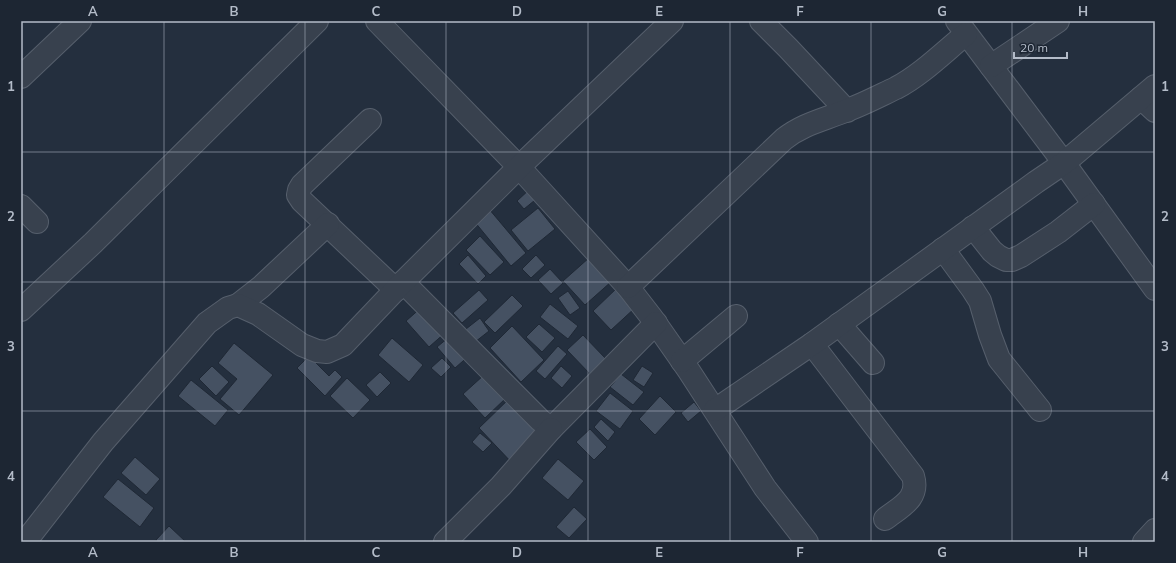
<svg xmlns="http://www.w3.org/2000/svg" width="1176" height="563" viewBox="0 0 1176 563" font-family="Mulish,sans-serif">
<style>
.building{fill:#455162;stroke:#1f2835}
.lines{fill:none;stroke-linecap:round;stroke-linejoin:round}
.minor-casing{stroke:#565f6c;stroke-width:24}
.minor{stroke:#38414e;stroke-width:22}
.grid{fill:none;stroke:#b4bcc9;stroke-width:1;stroke-opacity:0.55}
.neatline{fill:none;stroke:#b4bcc9;stroke-width:1.5}
.grid-label{font-size:13px;text-anchor:middle;font-weight:bold;fill:#b4bcc9}
</style>
<rect width="100%" height="100%" fill="#242f3e"/>
<g class="building">
<polygon points="532,187 540,196 524,209 517,201"/>
<polygon points="538,208 555,229 528,251 511,230"/>
<polygon points="489,209 526,253 511,266 474,221"/>
<polygon points="480,236 504,262 490,275 466,250"/>
<polygon points="468,255 486,276 478,284 459,264"/>
<polygon points="536,255 545,265 531,278 522,269"/>
<polygon points="590,257 612,281 585,305 563,281"/>
<polygon points="550,269 563,283 551,294 538,280"/>
<polygon points="618,287 636,307 611,330 593,311"/>
<polygon points="479,290 488,300 462,323 453,313"/>
<polygon points="568,291 580,308 570,315 558,298"/>
<polygon points="512,295 523,306 495,333 484,322"/>
<polygon points="550,304 578,326 568,339 540,317"/>
<polygon points="423,306 446,332 429,347 406,321"/>
<polygon points="480,318 489,331 475,342 466,329"/>
<polygon points="539,324 555,338 542,352 526,337"/>
<polygon points="512,326 544,360 521,382 490,348"/>
<polygon points="454,333 471,354 455,368 437,347"/>
<polygon points="583,335 606,359 590,374 567,350"/>
<polygon points="392,338 423,365 409,382 378,355"/>
<polygon points="234,343 273,375 239,415 220,399 237,379 218,363"/>
<polygon points="558,346 567,354 545,379 536,371"/>
<polygon points="309,356 329,376 335,370 342,377 325,396 297,368"/>
<polygon points="442,358 451,367 441,377 431,368"/>
<polygon points="212,366 229,382 216,396 199,379"/>
<polygon points="561,366 572,376 562,388 551,378"/>
<polygon points="642,366 653,373 644,387 633,380"/>
<polygon points="380,372 391,383 377,397 366,385"/>
<polygon points="621,374 644,392 633,405 610,387"/>
<polygon points="484,375 506,398 485,418 463,394"/>
<polygon points="347,378 370,400 353,418 330,396"/>
<polygon points="191,380 228,410 215,426 178,396"/>
<polygon points="610,393 633,411 620,429 596,411"/>
<polygon points="512,396 546,431 513,464 479,428"/>
<polygon points="660,396 676,412 655,435 639,419"/>
<polygon points="694,402 701,411 688,422 681,413"/>
<polygon points="601,419 615,432 608,441 594,427"/>
<polygon points="590,429 607,447 594,460 576,442"/>
<polygon points="480,433 492,443 483,452 472,442"/>
<polygon points="135,457 160,479 146,495 121,473"/>
<polygon points="558,459 584,481 568,500 542,478"/>
<polygon points="118,479 154,508 140,527 103,497"/>
<polygon points="574,507 587,519 569,538 556,527"/>
<polygon points="169,526 186,542 157,542 156,540"/>
</g>
<g class="lines">
<g class="minor-casing">
<g id="minor">
<polyline points="377,21 519,167 628,287 652,318 689,371 765,488 807,542"/>
<polyline points="761,21 788,48 847,111"/>
<polyline points="957,21 1064,163 1155,289"/>
<polyline points="991,66 1058,21"/>
<polyline points="21,77 80,21"/>
<polyline points="1141,98 1155,111"/>
<polyline points="370,120 302,185 299,190 298,195 302,201 396,290"/>
<polyline points="21,206 37,222"/>
<polyline points="973,227 992,251 998,256 1006,260 1012,260 1021,256 1058,232 1094,204"/>
<polyline points="943,249 973,290 980,301 990,335 999,359 1040,410"/>
<polyline points="403,282 540,420 551,429 656,323"/>
<path d="M628,287l156,-148c19,-15 39,-19 61,-28 17,-6 34,-15 51,-23 25,-13 48,-36 70,-54"/>
<polyline points="238,305 261,287 328,224"/>
<polyline points="21,310 93,243 317,21"/>
<polyline points="839,324 873,363"/>
<path d="M812,344l101,132c7,23 -13,31 -28,43"/>
<polyline points="682,361 736,316"/>
<polyline points="715,410 812,344 1036,182 1064,163 1155,86"/>
<polyline points="25,542 103,442 207,323 228,308 238,305 258,314 302,345 317,351 327,352 343,345 403,282 519,167 672,21"/>
<polyline points="445,542 501,486 551,429"/>
<polyline points="1144,542 1155,530"/>
</g>
</g>
<use href="#minor" class="minor"/>
</g>
<path class="grid" d="M164,21v521M305,21v521M446,21v521M588,21v521M730,21v521M871,21v521M1012,21v521M21,152h1134M21,282h1134M21,411h1134"/>
<rect width="1176" height="563" fill="none" stroke="#1d2633" stroke-width="44"/>
<path d="M1014 52v6h53v-6" fill="none" stroke="#b4bcc9" stroke-width="2"/>
<text x="1020" y="52" font-size="12" fill="#b4bcc9" stroke="#1d2633" stroke-width="3" paint-order="stroke">20 m</text>
<rect x="22" y="22" width="1132" height="519" class="neatline"/>
<g class="grid-label">
<text x="93" y="16">A</text>
<text x="234" y="16">B</text>
<text x="376" y="16">C</text>
<text x="517" y="16">D</text>
<text x="659" y="16">E</text>
<text x="800" y="16">F</text>
<text x="942" y="16">G</text>
<text x="1083" y="16">H</text>
<text x="11" y="91">1</text>
<text x="1165" y="91">1</text>
<text x="11" y="221">2</text>
<text x="1165" y="221">2</text>
<text x="11" y="351">3</text>
<text x="1165" y="351">3</text>
<text x="11" y="481">4</text>
<text x="1165" y="481">4</text>
<text x="93" y="557">A</text>
<text x="234" y="557">B</text>
<text x="376" y="557">C</text>
<text x="517" y="557">D</text>
<text x="659" y="557">E</text>
<text x="800" y="557">F</text>
<text x="942" y="557">G</text>
<text x="1083" y="557">H</text>
</g>
</svg>
